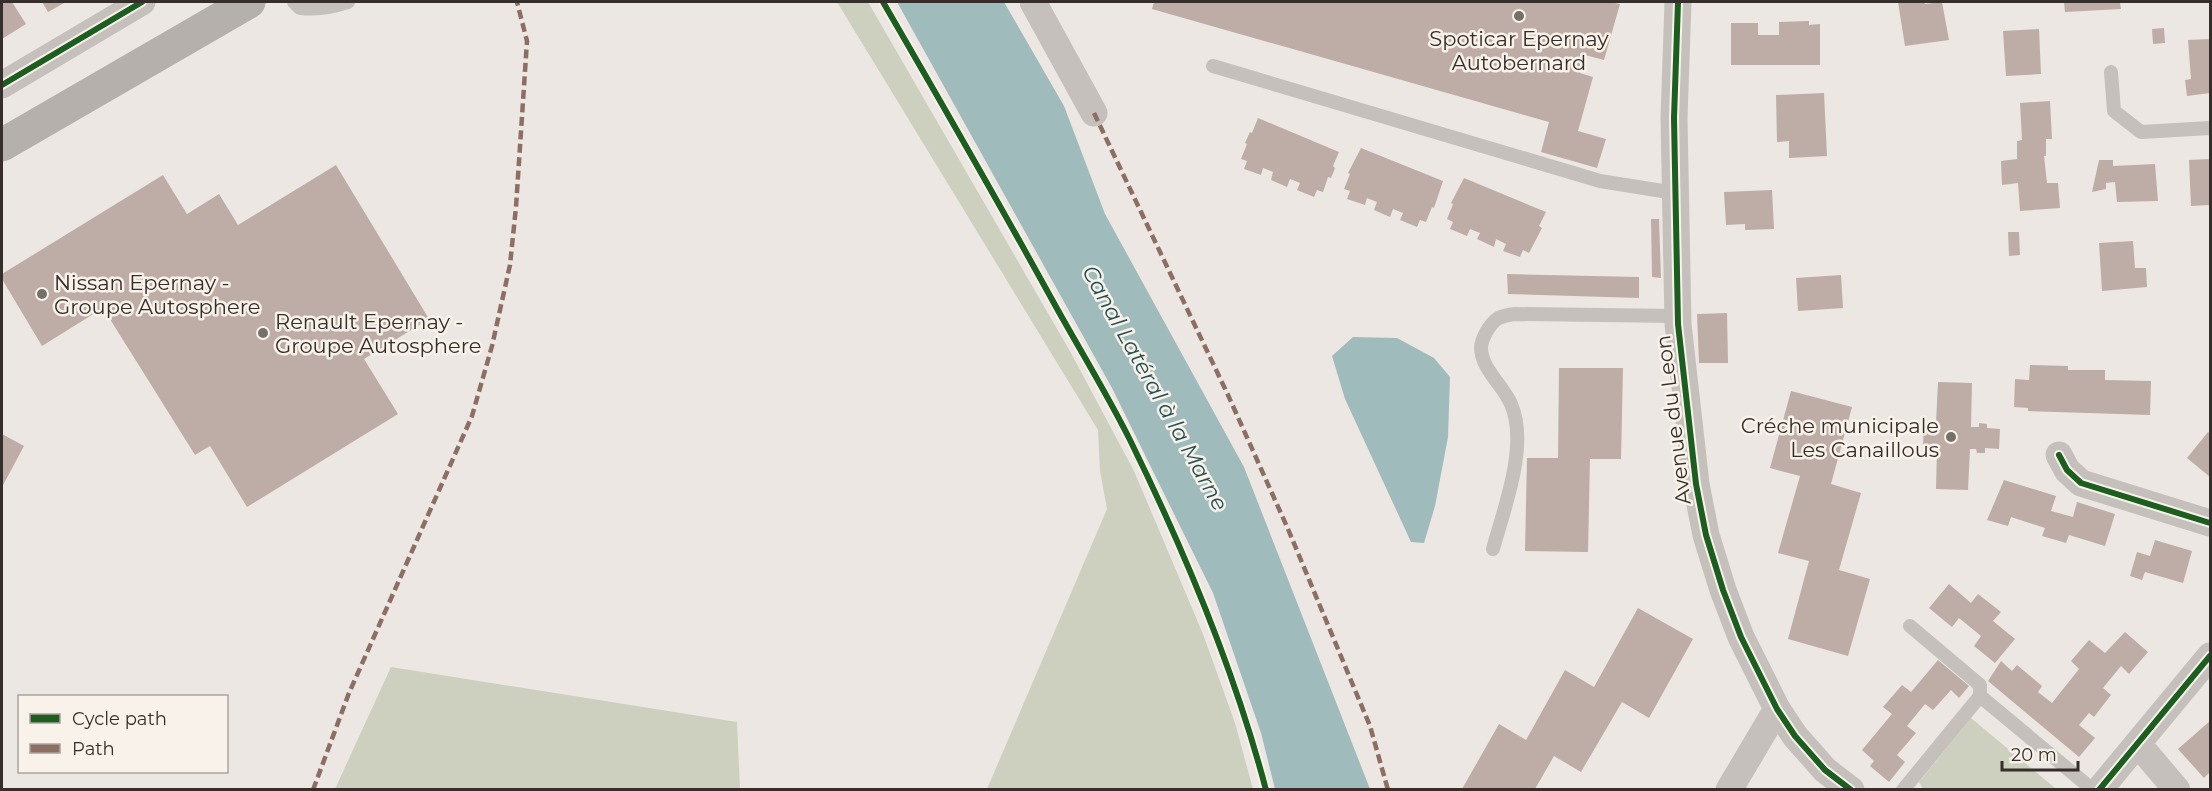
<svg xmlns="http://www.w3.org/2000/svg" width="2212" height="791" viewBox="0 0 2212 791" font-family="Montserrat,sans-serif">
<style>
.green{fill:#cdd0be}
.water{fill:#a0bbbb}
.building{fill:#beada6}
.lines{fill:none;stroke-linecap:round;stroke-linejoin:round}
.service{stroke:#c5c0bc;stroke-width:14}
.minor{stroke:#c5c0bc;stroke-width:27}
.secondary{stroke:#b6b0ac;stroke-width:33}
.quiet{stroke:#8d6e63;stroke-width:4.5;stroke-dasharray:9 4.5;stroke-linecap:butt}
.cycleway-casing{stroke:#f8f2ea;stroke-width:10}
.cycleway{stroke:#1b5e20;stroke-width:6}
.poi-dot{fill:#766f6a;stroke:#f8f2ea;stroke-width:2}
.labels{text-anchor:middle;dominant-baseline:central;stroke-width:5;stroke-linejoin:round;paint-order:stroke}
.poi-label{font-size:21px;fill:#362e2a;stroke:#f8f2ea;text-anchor:start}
.street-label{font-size:21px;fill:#362e2a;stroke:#f8f2ea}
.water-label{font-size:22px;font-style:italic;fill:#245053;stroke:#f8f2ea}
</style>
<rect width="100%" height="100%" fill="#ece7e2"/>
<g class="green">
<polygon points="837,2 868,2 1071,353 1134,471 1203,634 1235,723 1253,789 987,789 1107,509 1100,471 1098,430"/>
<polygon points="391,667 737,722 740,789 335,789"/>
<polygon points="1971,718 2055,788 2057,789 1923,789 1919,782"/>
</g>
<g class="water">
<polygon points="897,2 1004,2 1064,106 1105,214 1244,467 1370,789 1275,789 1261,733 1213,593 1112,388"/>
<polygon points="1353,337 1397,338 1434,358 1450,377 1448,437 1435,506 1424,543 1411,542 1345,399 1332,356"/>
</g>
<g class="building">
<polygon points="2,2 12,2 26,24 2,39"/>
<polygon points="42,2 66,2 48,12"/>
<polygon points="1154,2 1610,2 1620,4 1604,60 1585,55 1580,73 1593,77 1578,131 1606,139 1597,168 1541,152 1549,122 1152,9"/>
<polygon points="1898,2 1924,2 1925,4 1942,2 1949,40 1905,46"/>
<polygon points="2064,2 2120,2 2121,9 2065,12"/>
<polygon points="1809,21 1809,25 1820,24 1820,65 1731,65 1731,23 1758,23 1758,35 1779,35 1779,22"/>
<polygon points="2164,28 2165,43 2153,44 2152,29"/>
<polygon points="2039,29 2041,74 2006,76 2003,31"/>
<polygon points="2210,39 2210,93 2187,96 2185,80 2191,79 2188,40"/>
<polygon points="1824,93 1827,156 1789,158 1789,141 1777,142 1776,95"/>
<polygon points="2050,101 2052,139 2046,139 2046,156 2044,156 2047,183 2058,183 2060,208 2020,211 2018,183 2002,185 2001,161 2017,159 2017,141 2022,140 2020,103"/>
<polygon points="1258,118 1339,152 1333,166 1335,168 1331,178 1328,177 1323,192 1317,190 1314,197 1297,190 1300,183 1290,179 1287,187 1271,180 1273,172 1263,168 1261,175 1244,169 1247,161 1241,159 1247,144 1245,143 1250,132 1252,133"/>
<polygon points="1361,148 1443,181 1434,208 1432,207 1426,222 1420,220 1417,227 1400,220 1403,213 1393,209 1390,217 1374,210 1377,202 1367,198 1365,205 1347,199 1350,191 1344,189 1350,174 1348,173"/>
<polygon points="2210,159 2210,205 2191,206 2189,160"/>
<polygon points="2099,160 2113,160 2113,166 2155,164 2158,201 2117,202 2115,182 2106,183 2106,189 2092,192"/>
<polygon points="336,165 429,319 364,359 398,414 247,507 210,446 195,455 103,308 42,346 2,279 2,274 163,175 187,214 219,194 238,225"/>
<polygon points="1464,178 1546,212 1539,226 1542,228 1529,253 1523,250 1520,257 1503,251 1506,244 1496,239 1494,247 1477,239 1480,233 1470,229 1467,236 1450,229 1453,222 1447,219 1453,204 1451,203"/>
<polygon points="1772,190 1774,229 1745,230 1745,224 1726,225 1724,192"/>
<polygon points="1651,219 1659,219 1661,278 1652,277"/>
<polygon points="2008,232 2019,232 2020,255 2009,256"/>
<polygon points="2133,241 2135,268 2146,268 2147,287 2102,291 2099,243"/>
<polygon points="1507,274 1639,277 1639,298 1508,294"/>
<polygon points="1841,275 1843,308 1798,311 1796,278"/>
<polygon points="1727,313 1728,363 1699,363 1697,314"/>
<polygon points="2030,365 2068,366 2068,370 2105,370 2105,380 2151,381 2150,415 2028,411 2028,408 2014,407 2015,379 2029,380"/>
<polygon points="1559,368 1623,368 1621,459 1590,459 1588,552 1525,551 1527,458 1558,458"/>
<polygon points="1938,382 1972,383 1971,427 1979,427 1979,423 1987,424 1987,428 2000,429 1999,449 1985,448 1985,453 1977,453 1976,449 1970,449 1968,490 1936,489 1937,447 1923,446 1924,422 1936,423"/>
<polygon points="1791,391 1852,407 1831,484 1861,493 1839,570 1870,579 1848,656 1788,639 1809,561 1778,553 1800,476 1770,468"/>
<polygon points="2208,432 2210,434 2210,477 2187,458"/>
<polygon points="2,434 24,446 2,487"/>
<polygon points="2004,480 2056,496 2051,511 2073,517 2077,502 2115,514 2105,546 2069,535 2066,543 2042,536 2045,528 2011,517 2008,526 1987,520"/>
<polygon points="2155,540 2192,551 2183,583 2145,572 2142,580 2130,576 2137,552 2150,556"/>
<polygon points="1949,584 1971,603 1978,594 2001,612 1993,621 2015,639 1995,663 1974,646 1981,636 1959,618 1952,627 1929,608"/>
<polygon points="1638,608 1693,639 1649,718 1622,702 1581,772 1554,756 1535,789 1462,789 1499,724 1526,740 1565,670 1594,687"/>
<polygon points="2125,632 2148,652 2129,674 2121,666 2103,688 2111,695 2094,717 2089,713 2079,725 2095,738 2079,757 1988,681 2001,661 2012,671 2017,665 2042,686 2038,692 2052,703 2079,669 2071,661 2089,640 2105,653"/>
<polygon points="1938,660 1969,686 1959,698 1951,690 1933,710 1925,704 1907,726 1916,733 1897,755 1905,762 1889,782 1870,766 1874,761 1862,750 1892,714 1883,707 1902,685 1911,692"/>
<polygon points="2210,721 2210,772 2204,778 2178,749"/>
</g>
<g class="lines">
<g class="service">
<path d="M294,2l6,6c18,2 31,-1 48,-6"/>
<polyline points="1213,66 1600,181 1675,193"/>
<polyline points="2111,72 2114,111 2141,132 2210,128"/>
<path d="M1493,549c11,-41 36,-104 18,-145 -8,-19 -30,-35 -30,-57 1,-9 8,-22 16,-28 4,-3 12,-4 17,-5l164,2"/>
<polyline points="1910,626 1980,685 1980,696 2093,790"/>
<polyline points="1903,790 1980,696"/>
</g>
<g class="minor">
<polyline points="1033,2 1094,113"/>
<polyline points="1678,2 1674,118 1678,324 1696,484 1706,535 1723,590 1741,637 1777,709 1795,736 1825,770 1851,790"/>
<polyline points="2,85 142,2"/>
<polyline points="2059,455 2067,470 2081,483 2210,523"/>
<polyline points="2138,744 2177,790"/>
<polyline points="1729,790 1777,709"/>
<polyline points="2099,790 2210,656"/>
</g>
<polyline class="secondary" points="2,145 249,2"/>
<g class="quiet">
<polyline points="1094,113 1228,395 1288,529 1370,726 1388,790"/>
<polyline points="313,790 349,693 472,416 492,346 510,265 516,207 527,41 517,2"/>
</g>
<g class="cycleway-casing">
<g id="cycleway">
<path d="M883,2c58,100 116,201 172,303 25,45 52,89 75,135 55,112 104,228 136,350"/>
<polyline points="1678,2 1674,118 1678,324 1696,484 1706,535 1723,590 1741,637 1777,709 1795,736 1825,770 1851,790"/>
<polyline points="2,85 142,2"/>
<polyline points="2059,455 2067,470 2081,483 2210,523"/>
<polyline points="2099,790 2210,656"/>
</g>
</g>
<use href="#cycleway" class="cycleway"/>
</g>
<g class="poi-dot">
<circle cx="1519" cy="16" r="6"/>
<circle cx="42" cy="294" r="6"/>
<circle cx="263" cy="333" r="6"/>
<circle cx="1951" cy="437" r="6"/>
</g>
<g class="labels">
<g class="poi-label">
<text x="1519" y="38" text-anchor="middle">Spoticar Epernay<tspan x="1519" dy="24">Autobernard</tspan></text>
<text x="54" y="282">Nissan Epernay -<tspan x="54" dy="24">Groupe Autosphere</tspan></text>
<text x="275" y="321">Renault Epernay -<tspan x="275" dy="24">Groupe Autosphere</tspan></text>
<text x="1939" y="425" text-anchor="end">Créche municipale<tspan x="1939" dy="24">Les Canaillous</tspan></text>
</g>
<g class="street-label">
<text transform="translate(1673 420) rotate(-97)">Avenue du Leon</text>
</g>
<g class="water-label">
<text transform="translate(1155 388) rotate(61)">Canal Latéral à la Marne</text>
</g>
</g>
<rect width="2212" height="791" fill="none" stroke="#362e2a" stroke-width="6"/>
<rect x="18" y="695" width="210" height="78" fill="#f8f2ea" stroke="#aaa49d" stroke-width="1.5"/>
<rect x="30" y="714" width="30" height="9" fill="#1b5e20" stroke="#aaa49d" stroke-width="1.5"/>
<text x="72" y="725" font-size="18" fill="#362e2a">Cycle path</text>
<rect x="30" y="744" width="30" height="9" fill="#8d6e63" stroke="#aaa49d" stroke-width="1.5"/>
<text x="72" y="755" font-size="18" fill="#362e2a">Path</text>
<path d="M2002 761v9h76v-9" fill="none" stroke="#362e2a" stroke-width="3"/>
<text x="2011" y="761" font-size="18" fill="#362e2a" stroke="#f8f2ea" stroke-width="4.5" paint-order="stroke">20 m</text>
</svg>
